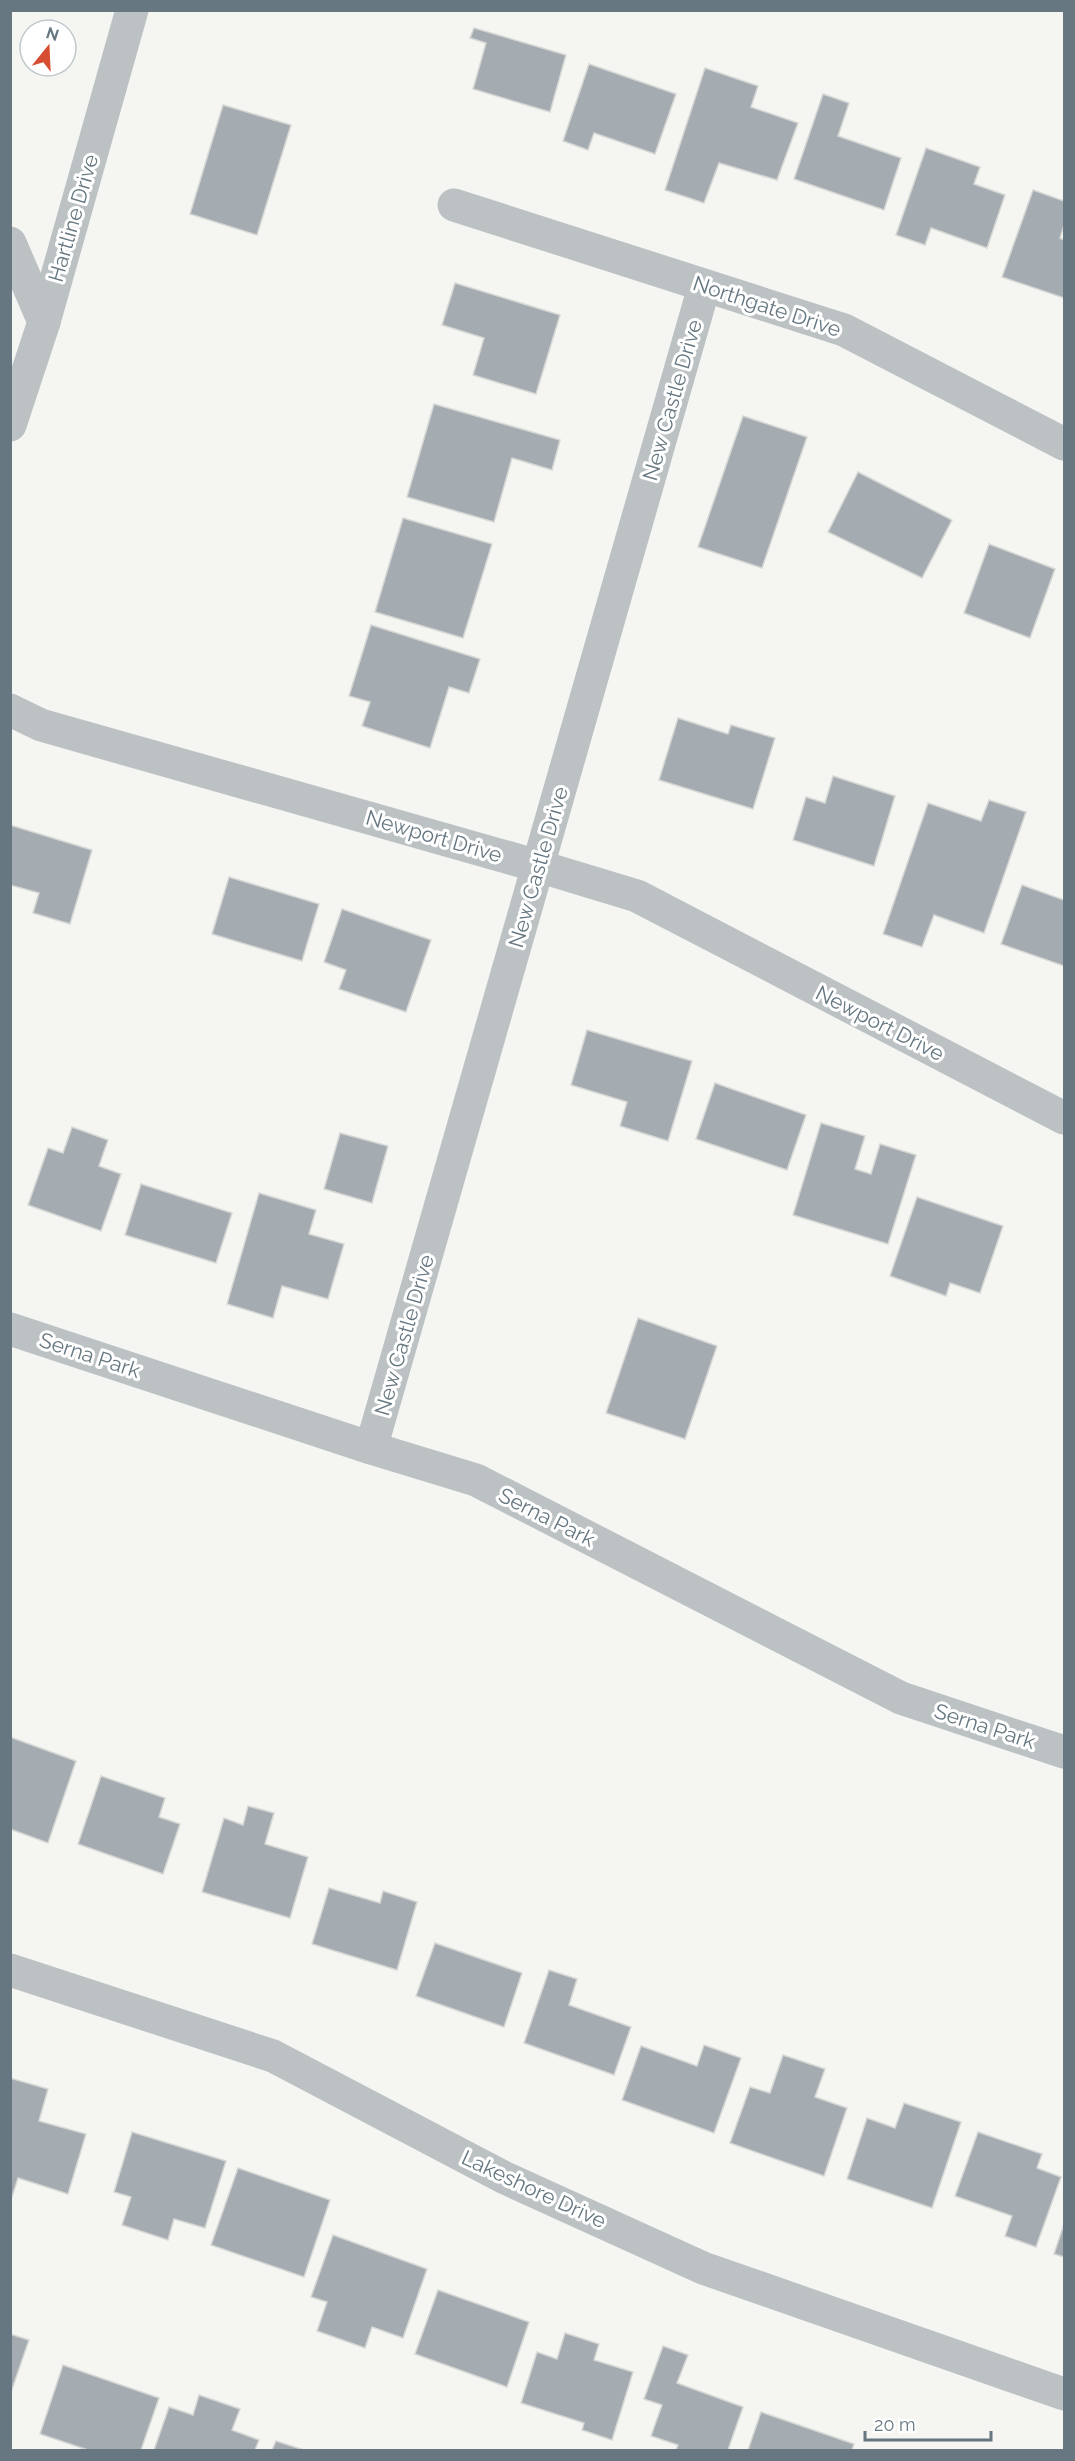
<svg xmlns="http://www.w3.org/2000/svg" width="1075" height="2461" viewBox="0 0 1075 2461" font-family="Raleway,sans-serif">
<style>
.building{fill:#a4acb1;stroke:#d7d7d5;stroke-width:1.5}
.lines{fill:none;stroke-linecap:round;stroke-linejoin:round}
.street{stroke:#bcc1c4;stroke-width:33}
.labels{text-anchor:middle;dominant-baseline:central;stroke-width:6;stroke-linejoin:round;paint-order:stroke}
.street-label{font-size:21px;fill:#667781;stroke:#fff}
</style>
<rect width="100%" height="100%" fill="#f5f5f2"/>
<g class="building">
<polygon points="474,28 566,55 550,112 473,89 486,43 470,38"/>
<polygon points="589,64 676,94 655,154 594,133 588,150 563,141"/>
<polygon points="705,68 758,86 751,107 798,123 777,180 719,163 704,203 665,190"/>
<polygon points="823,94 849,103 838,136 901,158 884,210 794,179"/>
<polygon points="223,105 291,125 257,235 190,214"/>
<polygon points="926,148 980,167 974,184 1005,195 987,248 931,228 925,245 896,235"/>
<polygon points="1033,190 1064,201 1064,225 1060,238 1064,240 1064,298 1002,277"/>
<polygon points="455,283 560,315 536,394 473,375 484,338 442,325"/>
<polygon points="434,404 560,440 552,470 512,458 494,522 407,497"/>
<polygon points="743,416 807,437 762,568 698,547"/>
<polygon points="858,472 952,520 922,578 828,532"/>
<polygon points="403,518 492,544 463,638 375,612"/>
<polygon points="989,544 1055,569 1030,638 964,613"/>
<polygon points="371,625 480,659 469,693 449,687 430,748 362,726 370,702 349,696"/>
<polygon points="678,718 728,734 731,725 775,738 753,809 659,780"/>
<polygon points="833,776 895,796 874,866 793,840 806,797 825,803"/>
<polygon points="989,800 1026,812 984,933 934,915 922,947 883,934 928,803 981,821"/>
<polygon points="10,825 92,850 70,924 33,913 39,893 10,885"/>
<polygon points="229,877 319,904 302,961 212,934"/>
<polygon points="1022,885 1064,900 1064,966 1001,944"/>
<polygon points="342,909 431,940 406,1012 339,989 346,970 324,962"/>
<polygon points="587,1030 692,1061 668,1141 620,1126 627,1102 571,1085"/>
<polygon points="715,1083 806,1115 787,1170 696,1139"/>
<polygon points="821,1123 865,1136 855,1169 871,1174 880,1144 916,1155 888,1244 793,1215"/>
<polygon points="72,1127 108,1140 99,1166 121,1174 101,1231 28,1205 48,1148 63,1153"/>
<polygon points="340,1133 388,1146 372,1203 324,1189"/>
<polygon points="141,1184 232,1213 216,1263 125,1235"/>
<polygon points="259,1193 316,1210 309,1234 344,1244 328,1299 282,1286 273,1318 227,1304"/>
<polygon points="917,1197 1003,1226 980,1293 950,1283 946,1296 890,1276"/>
<polygon points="638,1318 717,1346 685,1439 606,1413"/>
<polygon points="10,1737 76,1761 48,1843 10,1829"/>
<polygon points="101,1776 165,1798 159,1817 180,1824 163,1874 78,1844"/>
<polygon points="248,1806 274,1813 265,1844 308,1857 290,1918 202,1892 224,1818 243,1825"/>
<polygon points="329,1888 380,1903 383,1891 417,1902 397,1970 312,1944"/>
<polygon points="435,1943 522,1973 504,2027 416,1996"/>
<polygon points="549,1970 577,1979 569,2005 631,2027 614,2075 524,2043"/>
<polygon points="704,2045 741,2058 714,2133 622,2100 641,2046 697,2066"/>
<polygon points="783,2055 825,2069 815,2097 847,2108 824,2176 730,2143 750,2087 770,2093"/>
<polygon points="10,2078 48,2089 39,2121 86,2134 68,2194 18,2178 12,2197 10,2196"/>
<polygon points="904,2103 961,2122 932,2208 847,2179 867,2118 895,2128"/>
<polygon points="132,2132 226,2161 205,2228 174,2219 168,2240 122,2225 131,2197 114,2192"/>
<polygon points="978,2132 1042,2154 1037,2168 1061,2177 1036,2247 1005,2236 1012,2216 955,2196"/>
<polygon points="238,2168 330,2200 304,2277 211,2245"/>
<polygon points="1064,2224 1064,2257 1054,2254"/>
<polygon points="333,2235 427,2269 403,2338 372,2327 365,2348 317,2331 327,2302 311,2297"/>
<polygon points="438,2290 529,2322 507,2387 415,2354"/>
<polygon points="565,2333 599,2344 594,2360 633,2372 612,2440 582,2430 584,2423 521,2403 537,2352 557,2359"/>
<polygon points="10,2334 29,2340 10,2395"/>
<polygon points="663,2346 688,2355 677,2383 743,2407 728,2450 676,2450 678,2445 651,2436 662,2405 644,2399"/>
<polygon points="63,2365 159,2398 141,2450 88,2450 40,2434"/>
<polygon points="199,2395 240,2409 232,2430 259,2440 255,2450 154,2450 169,2407 193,2415"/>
<polygon points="761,2412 854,2444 852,2450 748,2450"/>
<polygon points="276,2441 304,2450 272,2450"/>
</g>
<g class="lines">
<g class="street">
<polyline points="454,205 844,330 1064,444"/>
<polyline points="10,243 44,322"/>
<polyline points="10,425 44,322 132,10"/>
<polyline points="10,710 41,725 538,866 637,896 1064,1118"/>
<polyline points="10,1329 371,1448 476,1480 901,1698 1064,1752"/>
<polyline points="371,1448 704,287"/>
<polyline points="10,1970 273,2056 503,2177 703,2268 1064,2394"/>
</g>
</g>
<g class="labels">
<g class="street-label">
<text transform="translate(73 218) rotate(-74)">Hartline Drive</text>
<text transform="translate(767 306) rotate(18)">Northgate Drive</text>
<text transform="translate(672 400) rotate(-74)">New Castle Drive</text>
<text transform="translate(434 836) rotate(16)">Newport Drive</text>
<text transform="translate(538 867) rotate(-74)">New Castle Drive</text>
<text transform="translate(880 1023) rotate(27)">Newport Drive</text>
<text transform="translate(404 1335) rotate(-74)">New Castle Drive</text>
<text transform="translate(90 1355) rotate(18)">Serna Park</text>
<text transform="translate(547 1517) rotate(27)">Serna Park</text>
<text transform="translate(985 1726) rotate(18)">Serna Park</text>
<text transform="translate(534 2189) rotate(25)">Lakeshore Drive</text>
</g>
</g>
<rect width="1075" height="2461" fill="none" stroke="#667781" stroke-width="24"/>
<g transform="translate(48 48) rotate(18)"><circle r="28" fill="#ffffff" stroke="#c2c9cd" stroke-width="1.5"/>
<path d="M0-4.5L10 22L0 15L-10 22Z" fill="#d74d31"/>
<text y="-9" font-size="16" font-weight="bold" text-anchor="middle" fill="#667781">N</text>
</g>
<path d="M865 2431v9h126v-9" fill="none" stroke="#667781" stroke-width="3"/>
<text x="874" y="2431" font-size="18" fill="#667781" stroke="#ffffff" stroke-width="4.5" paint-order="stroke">20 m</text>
</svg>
